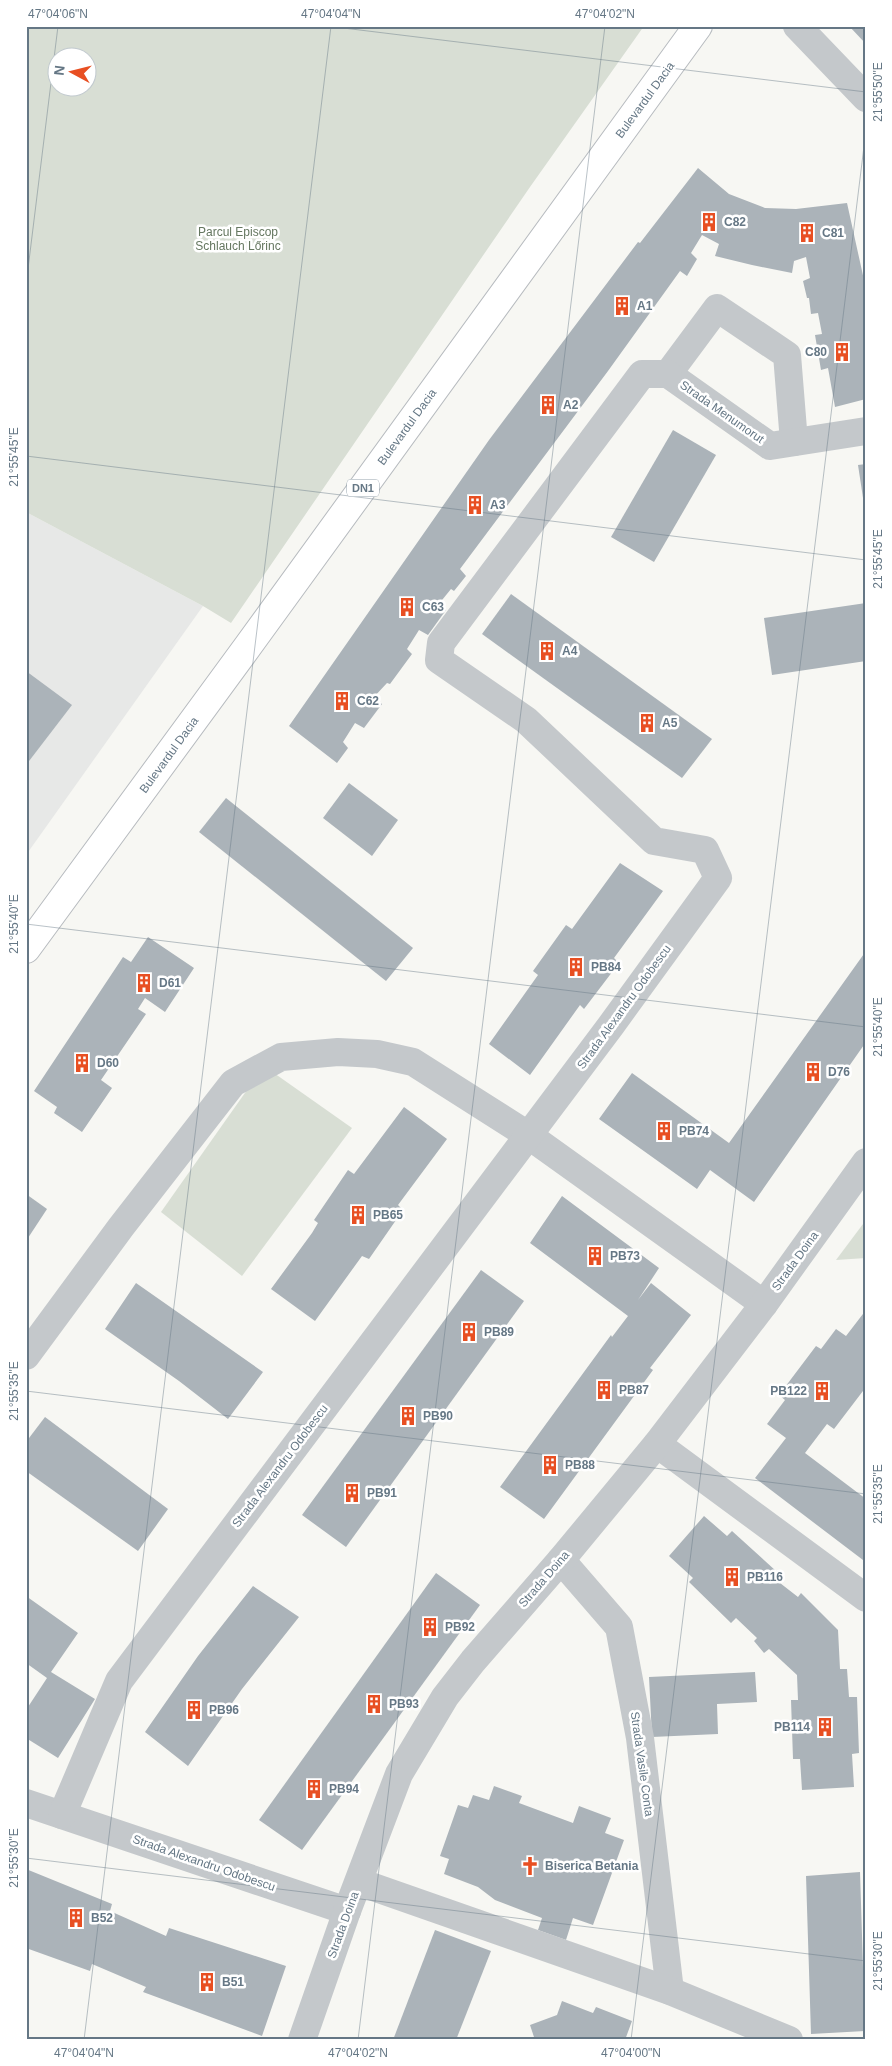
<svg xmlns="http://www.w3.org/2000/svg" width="892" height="2066" viewBox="0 0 892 2066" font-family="Helvetica,sans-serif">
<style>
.built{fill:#e7e8e7}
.green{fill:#d8ded4;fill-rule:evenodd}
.building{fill:#abb3b9}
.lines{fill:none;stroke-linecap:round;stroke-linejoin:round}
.major-casing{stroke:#b7bbbf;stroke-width:30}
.minor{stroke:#c4c8cb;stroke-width:28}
.major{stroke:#fff;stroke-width:28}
.ticks{fill:none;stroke:#657785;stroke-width:1;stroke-opacity:0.45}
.labels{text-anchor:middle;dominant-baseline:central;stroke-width:5;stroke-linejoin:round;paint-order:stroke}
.shield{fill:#fff;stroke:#93a0aa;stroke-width:1}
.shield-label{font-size:11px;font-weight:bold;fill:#657785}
.street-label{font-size:12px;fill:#657785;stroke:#fff}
.poi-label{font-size:12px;font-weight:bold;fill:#657785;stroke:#fff;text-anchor:start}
.park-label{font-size:12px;fill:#657760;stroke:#fff}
.neatline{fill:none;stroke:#657785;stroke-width:2}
.ticks-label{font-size:12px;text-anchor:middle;fill:#657785}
</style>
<rect width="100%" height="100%" fill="#f7f7f3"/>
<polygon class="built" points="26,512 203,606 26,855"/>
<g class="green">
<path d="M26,26h618l-114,161 -299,436 -28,-17 -177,-94zM58,58h30v30h-30z"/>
<polygon points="264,1066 352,1128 242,1276 161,1212"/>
<polygon points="866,1220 866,1258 836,1260"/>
</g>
<g class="building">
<polygon points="849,26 866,26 866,44"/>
<polygon points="698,168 729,194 765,208 796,209 847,203 866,289 866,399 835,407 828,368 821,370 815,335 822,334 818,313 811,314 809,298 807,298 803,281 810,278 806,257 794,261 792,273 752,265 715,256 719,244 702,235 691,253 697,259 687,276 680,271 608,371 460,569 466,576 454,591 451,589 438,605 446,610 428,635 419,630 407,649 412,654 390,684 387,683 373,698 382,704 364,728 355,723 343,742 348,748 337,763 289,726 489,440 638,242 640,243"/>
<polygon points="673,430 716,455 654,562 611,537"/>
<polygon points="866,464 866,511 865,511 858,465"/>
<polygon points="511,594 712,739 682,778 482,634"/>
<polygon points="866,603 866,661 772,675 764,618"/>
<polygon points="26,671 72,705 26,765"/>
<polygon points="349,783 398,820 372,856 323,818"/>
<polygon points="226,798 413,948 386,981 199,832"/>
<polygon points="620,863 663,891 614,958 619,963 584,1009 580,1005 530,1075 489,1044 538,975 533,971 566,925 572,929"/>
<polygon points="148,937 194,968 165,1012 145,998 138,1009 146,1014 101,1080 112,1088 82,1132 54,1113 57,1107 34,1091 123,957 131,962"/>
<polygon points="866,951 866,1042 754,1202 710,1170 697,1189 599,1119 632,1073 729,1143"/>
<polygon points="404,1107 447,1139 398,1205 403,1210 369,1259 362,1256 315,1321 271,1289 312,1233 318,1223 314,1220 348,1170 354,1174"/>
<polygon points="26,1194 47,1209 26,1241"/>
<polygon points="562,1196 659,1268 638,1300 651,1283 691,1315 650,1368 653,1370 544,1519 500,1487 611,1335 612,1337 628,1316 530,1243"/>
<polygon points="481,1270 524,1301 346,1547 302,1515"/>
<polygon points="136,1283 263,1372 228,1419 179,1381 105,1329"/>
<polygon points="866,1310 866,1376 863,1380 866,1381 866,1387 834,1429 827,1424 805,1453 866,1499 866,1556 863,1560 755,1478 786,1438 767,1424 785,1400 779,1395 816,1346 821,1349 836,1329 846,1336"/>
<polygon points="45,1417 168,1509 138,1551 26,1471 26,1442"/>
<polygon points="704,1516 727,1536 732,1531 776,1571 771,1576 798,1597 801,1593 838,1630 840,1669 847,1669 849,1697 857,1697 859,1753 852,1754 854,1787 802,1790 800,1759 793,1759 791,1700 798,1700 797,1675 769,1649 764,1653 754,1641 757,1638 736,1618 731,1623 689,1582 693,1578 669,1556"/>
<polygon points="436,1573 480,1605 302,1850 259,1820"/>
<polygon points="253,1586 299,1617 242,1689 188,1766 145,1732 198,1656"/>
<polygon points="26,1596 78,1633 51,1672 95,1699 58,1758 26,1738 26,1710 47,1678 26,1663"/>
<polygon points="755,1672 757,1702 717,1704 718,1734 652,1737 649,1677"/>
<polygon points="494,1786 522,1796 519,1803 573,1823 579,1806 611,1818 605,1833 624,1840 593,1925 573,1918 566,1940 538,1930 542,1918 495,1900 478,1887 444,1874 449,1859 440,1856 458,1805 468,1808 473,1795 489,1800"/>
<polygon points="26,1869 112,1904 110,1911 166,1936 169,1928 286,1966 262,2036 143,1992 146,1987 92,1964 90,1971 26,1948"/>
<polygon points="860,1872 865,2031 811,2034 806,1876"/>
<polygon points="435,1930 491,1951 456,2040 393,2040"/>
<polygon points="562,2001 593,2013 596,2007 632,2021 625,2040 535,2040 530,2025 557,2015"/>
</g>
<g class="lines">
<g class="major-casing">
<polyline id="major" points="26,949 248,646 698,26"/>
</g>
<g class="minor">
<polyline points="797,26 866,98"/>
<polyline points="668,374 717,308 787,355 794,442"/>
<polyline points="668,374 770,446 866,431"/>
<polyline points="26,1356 121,1227 233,1083 281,1057 338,1052 377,1054 413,1062 528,1135 764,1304"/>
<polyline points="657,1444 866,1598"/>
<polyline points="561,1560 619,1627 640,1738 670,1991"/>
<polyline points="26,1803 347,1911"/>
<polyline points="62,1815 119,1681 612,1024 718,878 705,850 654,841 526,720 439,660 441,643 642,374 668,374"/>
<polyline points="359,1882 670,1991 789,2040"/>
<polyline points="302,2040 347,1911 399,1774 445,1697 473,1661 561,1560 657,1444 764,1304 866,1162"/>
</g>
<use href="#major" class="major"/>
</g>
<path class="ticks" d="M327,26l539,66M26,285l32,-259M26,456l840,104M26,924l840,103M26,1391l840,103M26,1858l840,103M84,2040l247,-2014M358,2040l247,-2014M631,2040l235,-1910"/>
<defs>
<g id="building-bare" transform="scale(1.5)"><path d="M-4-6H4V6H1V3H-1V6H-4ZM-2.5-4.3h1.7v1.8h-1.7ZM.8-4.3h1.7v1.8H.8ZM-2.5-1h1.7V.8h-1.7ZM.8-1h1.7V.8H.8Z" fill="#e84f22" stroke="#fff" stroke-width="2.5" paint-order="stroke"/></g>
<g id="church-bare" transform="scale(1.5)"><path d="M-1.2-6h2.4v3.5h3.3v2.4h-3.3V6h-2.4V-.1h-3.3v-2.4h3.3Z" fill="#e84f22" stroke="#fff" stroke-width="2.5" paint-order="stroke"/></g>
</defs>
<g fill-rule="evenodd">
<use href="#building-bare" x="709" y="222"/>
<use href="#building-bare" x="807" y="233"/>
<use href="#building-bare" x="622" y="306"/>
<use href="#building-bare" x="842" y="352"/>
<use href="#building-bare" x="548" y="405"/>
<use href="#building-bare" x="475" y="505"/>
<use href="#building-bare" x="407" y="607"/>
<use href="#building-bare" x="547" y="651"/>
<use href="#building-bare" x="342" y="701"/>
<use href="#building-bare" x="647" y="723"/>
<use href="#building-bare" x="576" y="967"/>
<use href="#building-bare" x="144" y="983"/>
<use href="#building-bare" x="82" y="1063"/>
<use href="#building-bare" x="813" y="1072"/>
<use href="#building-bare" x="664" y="1131"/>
<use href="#building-bare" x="358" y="1215"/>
<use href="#building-bare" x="595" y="1256"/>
<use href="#building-bare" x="469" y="1332"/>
<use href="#building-bare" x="604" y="1390"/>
<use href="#building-bare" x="822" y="1391"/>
<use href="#building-bare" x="408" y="1416"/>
<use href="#building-bare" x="550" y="1465"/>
<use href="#building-bare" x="352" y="1493"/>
<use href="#building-bare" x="732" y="1577"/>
<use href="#building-bare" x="430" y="1627"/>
<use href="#building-bare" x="374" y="1704"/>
<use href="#building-bare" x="194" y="1710"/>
<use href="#building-bare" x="825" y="1727"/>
<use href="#building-bare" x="314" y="1789"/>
<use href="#church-bare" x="530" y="1866"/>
<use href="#building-bare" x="76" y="1918"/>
<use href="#building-bare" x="207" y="1982"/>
</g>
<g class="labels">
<rect class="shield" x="347" y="479.5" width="32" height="17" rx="4"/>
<g class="shield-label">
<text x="363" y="488">DN1</text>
</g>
<g class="street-label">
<text transform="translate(645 100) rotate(-54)">Bulevardul Dacia</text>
<text transform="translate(722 412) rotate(35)">Strada Menumorut</text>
<text transform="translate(407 427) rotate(-54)">Bulevardul Dacia</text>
<text transform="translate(169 755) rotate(-54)">Bulevardul Dacia</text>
<text transform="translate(624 1007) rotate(-54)">Strada Alexandru Odobescu</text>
<text transform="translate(795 1261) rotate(-54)">Strada Doina</text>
<text transform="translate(280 1466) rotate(-53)">Strada Alexandru Odobescu</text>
<text transform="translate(544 1579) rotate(-49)">Strada Doina</text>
<text transform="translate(642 1764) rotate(82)">Strada Vasile Conta</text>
<text transform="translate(204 1863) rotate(19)">Strada Alexandru Odobescu</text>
<text transform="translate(343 1925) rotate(-70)">Strada Doina</text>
</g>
<g class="poi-label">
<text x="724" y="222">C82</text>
<text x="822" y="233">C81</text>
<text x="637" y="306">A1</text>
<text x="827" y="352" text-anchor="end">C80</text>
<text x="563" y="405">A2</text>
<text x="490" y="505">A3</text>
<text x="422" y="607">C63</text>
<text x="562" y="651">A4</text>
<text x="357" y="701">C62</text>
<text x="662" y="723">A5</text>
<text x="591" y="967">PB84</text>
<text x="159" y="983">D61</text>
<text x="97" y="1063">D60</text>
<text x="828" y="1072">D76</text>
<text x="679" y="1131">PB74</text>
<text x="373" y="1215">PB65</text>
<text x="610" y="1256">PB73</text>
<text x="484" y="1332">PB89</text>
<text x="619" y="1390">PB87</text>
<text x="807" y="1391" text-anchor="end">PB122</text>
<text x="423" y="1416">PB90</text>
<text x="565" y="1465">PB88</text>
<text x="367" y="1493">PB91</text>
<text x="747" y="1577">PB116</text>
<text x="445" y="1627">PB92</text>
<text x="389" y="1704">PB93</text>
<text x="209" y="1710">PB96</text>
<text x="810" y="1727" text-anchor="end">PB114</text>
<text x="329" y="1789">PB94</text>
<text x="545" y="1866">Biserica Betania</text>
<text x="91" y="1918">B52</text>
<text x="222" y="1982">B51</text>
</g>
<g class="park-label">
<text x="238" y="232">Parcul Episcop<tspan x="238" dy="14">Schlauch Lőrinc</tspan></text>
</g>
</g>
<rect width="892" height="2066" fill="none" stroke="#ffffff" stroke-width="55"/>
<g transform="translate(72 72) rotate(277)"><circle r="24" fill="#ffffff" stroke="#c1c9ce"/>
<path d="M0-4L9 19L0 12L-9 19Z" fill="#e84f22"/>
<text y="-8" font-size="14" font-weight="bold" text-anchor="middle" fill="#657785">N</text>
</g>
<rect x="28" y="28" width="836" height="2010" class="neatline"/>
<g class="ticks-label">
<text x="58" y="18">47°04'06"N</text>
<text x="331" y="18">47°04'04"N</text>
<text x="605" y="18">47°04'02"N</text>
<text transform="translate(878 92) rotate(-90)" y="4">21°55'50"E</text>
<text transform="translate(14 457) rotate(-90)" y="4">21°55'45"E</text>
<text transform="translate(878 559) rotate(-90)" y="4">21°55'45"E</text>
<text transform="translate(14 924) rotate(-90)" y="4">21°55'40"E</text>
<text transform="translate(878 1027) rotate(-90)" y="4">21°55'40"E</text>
<text transform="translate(14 1391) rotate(-90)" y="4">21°55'35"E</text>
<text transform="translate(878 1494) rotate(-90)" y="4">21°55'35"E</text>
<text transform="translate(14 1858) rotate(-90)" y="4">21°55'30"E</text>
<text transform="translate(878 1961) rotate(-90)" y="4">21°55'30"E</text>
<text x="84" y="2057">47°04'04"N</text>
<text x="358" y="2057">47°04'02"N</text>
<text x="631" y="2057">47°04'00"N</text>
</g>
</svg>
